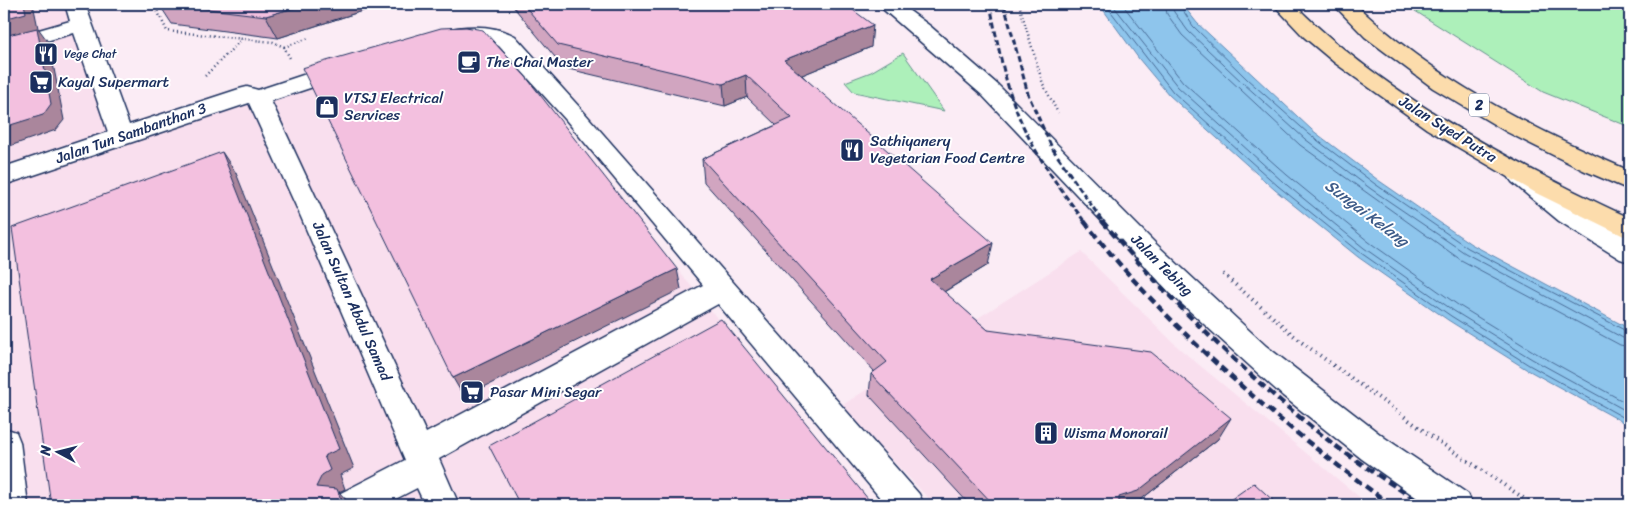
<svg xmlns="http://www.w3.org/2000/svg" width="1634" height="509" viewBox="0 0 1634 509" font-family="Sriracha,sans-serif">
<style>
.built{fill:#f9dfee}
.green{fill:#adf0ba;stroke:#64908c}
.water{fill:#8ec5ec;stroke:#6089b3}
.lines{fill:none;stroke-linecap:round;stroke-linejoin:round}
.shore{stroke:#496b97;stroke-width:1}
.minor-casing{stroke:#1b2f5e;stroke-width:3}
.major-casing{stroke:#1b2f5e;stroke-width:3}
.path-far1{stroke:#1b2f5e;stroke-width:2.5;stroke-dasharray:1 3;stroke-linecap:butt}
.path{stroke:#1b2f5e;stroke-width:4;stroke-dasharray:1 4.5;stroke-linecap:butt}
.minor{fill:#fff;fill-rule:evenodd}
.major{fill:#fcdcac;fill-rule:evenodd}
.rail-far1{stroke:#1b2f5e;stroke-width:3;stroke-dasharray:6 3;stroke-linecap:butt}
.rail{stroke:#1b2f5e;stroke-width:4.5;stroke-dasharray:8 4.5;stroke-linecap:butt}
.wall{fill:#d1a5c0;stroke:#1b2f5e}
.shaded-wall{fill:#aa869c;stroke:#1b2f5e}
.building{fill:#f3c0df;stroke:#1b2f5e}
.labels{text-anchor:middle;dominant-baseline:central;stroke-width:4;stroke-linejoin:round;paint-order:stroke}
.far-poi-label{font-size:12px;fill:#1b2f5e;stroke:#fff;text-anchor:start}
.shield{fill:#fff;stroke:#5f6d8e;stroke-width:1}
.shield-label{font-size:14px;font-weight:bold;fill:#1b2f5e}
.poi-label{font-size:15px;fill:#1b2f5e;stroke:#fff;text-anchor:start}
.street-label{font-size:15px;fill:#1b2f5e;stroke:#fff}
.water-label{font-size:16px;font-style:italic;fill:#3e5c89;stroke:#fff}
</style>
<rect width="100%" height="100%" fill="#fbecf5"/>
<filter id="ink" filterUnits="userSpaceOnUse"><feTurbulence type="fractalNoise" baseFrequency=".02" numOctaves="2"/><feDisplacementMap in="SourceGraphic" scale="10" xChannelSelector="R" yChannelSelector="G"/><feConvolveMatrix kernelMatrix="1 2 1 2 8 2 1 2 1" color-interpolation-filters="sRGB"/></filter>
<g filter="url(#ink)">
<g class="built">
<polygon points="4,4 77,4 113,148 432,46 489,43 873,505 4,505"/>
<polygon points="1081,252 1180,349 1369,505 935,505 841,406"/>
</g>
<g class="green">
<polygon points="1404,4 1630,4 1630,127 1543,92"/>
<polygon points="903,53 944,111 854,92 845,82 871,72"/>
</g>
<polygon class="water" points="1099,4 1182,4 1197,23 1312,130 1378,180 1471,244 1630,329 1630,426 1526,369 1448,320 1358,257 1275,190 1169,95 1139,59"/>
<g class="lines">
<g class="shore">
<polyline points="1105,4 1173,92 1278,186 1361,253 1451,316 1529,365 1630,421"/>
<polyline points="1112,4 1178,87 1282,181 1364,248 1454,311 1532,359 1630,413"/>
<polyline points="1122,4 1183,82 1287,175 1369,242 1458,305 1536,353 1630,405"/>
<polyline points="1165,4 1167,14 1182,35 1300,145 1461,260 1620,345 1630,347"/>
<polyline points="1172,4 1174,12 1188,31 1243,83 1305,139 1371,189 1465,253 1623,338 1630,339"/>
<polyline points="1179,4 1193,26 1247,79 1309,134 1375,184 1468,248 1630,333"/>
</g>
<g class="minor-casing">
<g id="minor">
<path d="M65,4h20l44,121 110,-36 8,-2 11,3 78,-26 8,-2 8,2 3,5 -3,5 -81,27 155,332 277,-148 -137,-165 -67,-74c-19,-11 -38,-1 -58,-5l-3,-5 3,-5c25,-6 51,-7 74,5l67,74 337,384 5,11h-38l-168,-201 -279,155 20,46h-34l-8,-17 -33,17h-50l5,-11 66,-34 -104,-243 -52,-114 -245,82v-18l104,-35 -34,-99 -70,20v-13l66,-19z"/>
<polygon points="877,4 900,4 930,26 998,85 1156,244 1266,346 1385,438 1468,494 1473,505 1427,505 1362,459 1283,396 1171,294 982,95"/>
<polygon points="1521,167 1530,170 1577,207 1630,239 1630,262 1620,259 1559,221 1512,182 1508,176 1512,170"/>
<polygon points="4,428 16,432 20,442 28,505 4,505"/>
</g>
</g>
<g class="major-casing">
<g id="major">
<path d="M1273,4h21c87,89 224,162 336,214v21l-94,-46 -109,-64 -92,-66 -31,-26z"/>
<path d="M1333,4h22c79,75 175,124 275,167v19l-47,-20 -76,-38 -74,-44 -68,-51z"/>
</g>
</g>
<g class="path-far1">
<polyline points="154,4 167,31 273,42 284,47 290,58"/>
<polyline points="1019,4 1043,84 1058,113"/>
<polyline points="1628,4 1630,5"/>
<polyline points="284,47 309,38"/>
<polyline points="205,76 242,39"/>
</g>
<polyline class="path" points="1223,274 1300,341 1435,439 1534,505"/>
<use href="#minor" class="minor"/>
<use href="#major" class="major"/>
<g class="rail-far1">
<path d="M990,4c7,36 13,73 27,108 16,40 42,76 68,110"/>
<polyline points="1004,4 1028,94 1052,148 1103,222"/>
</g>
<g class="rail">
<path d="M1084,221c87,111 193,201 307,284"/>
<path d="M1102,221c67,78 140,151 221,215 31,25 67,46 100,69"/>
</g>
</g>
<g class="wall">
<polygon points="159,4 384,4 278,38 172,24"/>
<polygon points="511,4 845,4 871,47 802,75 988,265 944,292 988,330 1218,439 1134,505 970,505 869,395 871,374 874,371 704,182 702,159 776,125 747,97 725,106 564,68"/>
</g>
<g class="shaded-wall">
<polygon points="24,4 33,4 38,28 49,43 64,120 56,130 4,148 4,19"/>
<polygon points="307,4 384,4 278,38 266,16"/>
<polygon points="873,25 871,47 785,82 784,60"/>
<polygon points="746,75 747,97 725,106 723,84"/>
<polygon points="222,152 236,173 354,468 340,475 345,489 339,492 351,505 343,505 316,487 324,456"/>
<polygon points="993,243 988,265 927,302 930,279"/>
<polygon points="677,269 681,289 464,397 453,378"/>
<polygon points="1231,418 1218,439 1134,505 1114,505 1119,497"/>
</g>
<g class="building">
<polygon points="4,4 24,4 26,13 4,19"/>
<polygon points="167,4 307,4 266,16"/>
<polygon points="523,4 845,4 873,25 784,60 993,243 930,279 988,330 1151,352 1231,418 1138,491 1119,497 1119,505 994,505 871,374 887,362 702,159 792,118 746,75 723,84 558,45"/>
<polygon points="466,27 483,30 526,77 677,269 453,378 302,68 441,28"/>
<polygon points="37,28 51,104 43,115 4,127 4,36"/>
<polygon points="222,152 339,449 324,456 330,470 322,475 316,487 337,489 343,505 51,505 12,228"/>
<polygon points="721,319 873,505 520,505 489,446"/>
<polygon points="1254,483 1278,505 1223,505"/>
</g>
</g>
<defs>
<g id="restaurant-square" transform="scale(1.25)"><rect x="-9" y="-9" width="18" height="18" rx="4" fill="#1b2f5e" stroke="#fff"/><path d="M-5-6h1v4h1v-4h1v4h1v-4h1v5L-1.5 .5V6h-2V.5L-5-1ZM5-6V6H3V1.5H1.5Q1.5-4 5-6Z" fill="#fff"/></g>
<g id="cafe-square" transform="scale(1.25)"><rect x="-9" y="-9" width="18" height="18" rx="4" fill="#1b2f5e" stroke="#fff"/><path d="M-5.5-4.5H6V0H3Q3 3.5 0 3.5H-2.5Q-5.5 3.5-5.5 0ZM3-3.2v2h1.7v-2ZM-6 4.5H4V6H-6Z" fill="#fff"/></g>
<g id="supermarket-square" transform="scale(1.25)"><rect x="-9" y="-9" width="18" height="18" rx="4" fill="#1b2f5e" stroke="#fff"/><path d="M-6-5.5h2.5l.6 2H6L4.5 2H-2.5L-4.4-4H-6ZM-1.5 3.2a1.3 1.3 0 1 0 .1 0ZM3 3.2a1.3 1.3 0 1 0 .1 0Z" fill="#fff"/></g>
<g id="shop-square" transform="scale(1.25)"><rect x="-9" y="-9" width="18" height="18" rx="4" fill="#1b2f5e" stroke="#fff"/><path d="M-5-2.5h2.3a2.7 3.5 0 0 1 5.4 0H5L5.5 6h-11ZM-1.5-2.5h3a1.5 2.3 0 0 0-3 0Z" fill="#fff"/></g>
<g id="building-square" transform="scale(1.25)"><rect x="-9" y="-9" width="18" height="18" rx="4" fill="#1b2f5e" stroke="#fff"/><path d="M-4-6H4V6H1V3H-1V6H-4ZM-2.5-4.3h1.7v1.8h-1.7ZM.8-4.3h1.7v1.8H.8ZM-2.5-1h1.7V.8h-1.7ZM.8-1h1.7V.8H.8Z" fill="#fff"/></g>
</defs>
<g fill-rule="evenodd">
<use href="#restaurant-square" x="46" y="54"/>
<use href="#cafe-square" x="469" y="62"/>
<use href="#supermarket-square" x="41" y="82"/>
<use href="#shop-square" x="327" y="107"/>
<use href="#restaurant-square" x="852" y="150"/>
<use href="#supermarket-square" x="472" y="392"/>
<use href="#building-square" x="1046" y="433"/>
</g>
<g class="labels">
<g class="far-poi-label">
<text x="64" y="54">Vege Chat</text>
</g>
<rect class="shield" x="1469" y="93.5" width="20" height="23" rx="4"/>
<g class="shield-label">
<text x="1479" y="105">2</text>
</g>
<g class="poi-label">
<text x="486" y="62">The Chai Master</text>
<text x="58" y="82">Kayal Supermart</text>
<text x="344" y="98">VTSJ Electrical<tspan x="344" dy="17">Services</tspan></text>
<text x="870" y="141">Sathiyanery<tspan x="870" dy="17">Vegetarian Food Centre</tspan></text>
<text x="490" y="392">Pasar Mini Segar</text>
<text x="1064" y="433">Wisma Monorail</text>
</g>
<g class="street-label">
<text transform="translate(1448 129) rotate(32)">Jalan Syed Putra</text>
<text transform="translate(131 133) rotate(-19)">Jalan Tun Sambanthan 3</text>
<text transform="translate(1162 265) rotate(45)">Jalan Tebing</text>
<text transform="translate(352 301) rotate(66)">Jalan Sultan Abdul Samad</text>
</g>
<g class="water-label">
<text transform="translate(1367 213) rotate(37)">Sungai Kelang</text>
</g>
</g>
<rect width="1634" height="509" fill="none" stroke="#fff" stroke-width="20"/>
<rect x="10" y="10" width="1614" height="489" fill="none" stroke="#1b2f5e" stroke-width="2" filter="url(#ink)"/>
<g transform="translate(58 452) rotate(277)" stroke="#ffffff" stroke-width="4" paint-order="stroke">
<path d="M0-4L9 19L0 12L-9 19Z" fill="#1b2f5e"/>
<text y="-8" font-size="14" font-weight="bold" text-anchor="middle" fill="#1b2f5e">N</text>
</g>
</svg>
